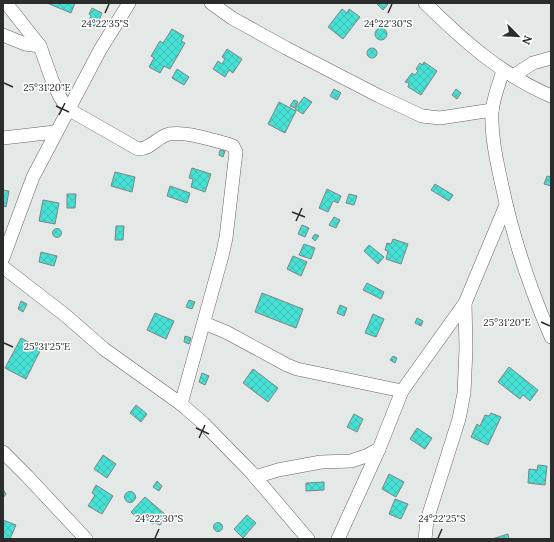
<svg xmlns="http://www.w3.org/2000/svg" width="554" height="542" viewBox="0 0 554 542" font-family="Lora,serif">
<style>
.building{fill:url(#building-cross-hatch);stroke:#808483}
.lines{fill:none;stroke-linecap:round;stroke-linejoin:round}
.minor-casing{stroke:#616565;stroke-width:14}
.minor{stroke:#fff;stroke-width:13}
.ticks{fill:none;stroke:#2b2d2d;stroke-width:1.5}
.ticks-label{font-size:10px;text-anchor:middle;fill:#2b2d2d;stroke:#fff;stroke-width:3;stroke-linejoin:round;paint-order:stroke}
</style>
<defs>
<pattern id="building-cross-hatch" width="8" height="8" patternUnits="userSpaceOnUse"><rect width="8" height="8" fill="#46e0d4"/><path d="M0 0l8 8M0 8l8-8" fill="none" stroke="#3dc0b6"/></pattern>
</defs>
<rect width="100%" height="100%" fill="#e4e9e8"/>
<g class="building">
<polygon points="47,3 75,3 71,13"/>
<polygon points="376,3 387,3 388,4 383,10"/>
<polygon points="92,8 102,13 96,27 88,23 91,16 89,14"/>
<polygon points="342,9 347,13 349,9 360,17 343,39 328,27"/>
<circle cx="381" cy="34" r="6"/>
<polygon points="172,29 184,36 181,41 185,43 170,69 164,66 160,73 149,67 154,58 151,56 160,41 163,43"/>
<circle cx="372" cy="53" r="5"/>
<polygon points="227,49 242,59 233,73 229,70 225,77 213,69 218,61 222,64 225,59 222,57"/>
<polygon points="424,62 437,71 421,95 408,87 409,83 405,82 412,73 415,75 418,71 416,69 420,63 422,65"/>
<polygon points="177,69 189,77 184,85 172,78"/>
<polygon points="334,89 341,93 337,100 330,96"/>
<polygon points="456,89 461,93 457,99 452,95"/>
<polygon points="304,97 312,102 303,114 295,109"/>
<polygon points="294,100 298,102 295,108 290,106"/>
<polygon points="279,102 296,111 285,133 268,124"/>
<polygon points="220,150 225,151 223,157 219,155"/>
<polygon points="192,168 211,174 205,192 191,187 193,179 189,178"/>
<polygon points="115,172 135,177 132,192 111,186"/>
<polygon points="547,176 551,177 551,186 544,184"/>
<polygon points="435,184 453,195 449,201 431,190"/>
<polygon points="170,186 190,193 187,203 167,196"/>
<polygon points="327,189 341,196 338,203 333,201 328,212 319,208"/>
<polygon points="3,190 9,191 6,207 3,206"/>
<polygon points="67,194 76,194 75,208 67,208"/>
<polygon points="349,194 357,196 354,205 346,203"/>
<polygon points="43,200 59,203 55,224 39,221"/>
<polygon points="334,217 340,220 336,228 329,225"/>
<polygon points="302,225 309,228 305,237 298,234"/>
<polygon points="116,226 124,226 123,240 115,240"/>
<circle cx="57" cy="233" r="4.5"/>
<polygon points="315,234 319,236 315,241 312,238"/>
<polygon points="393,239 408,244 401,264 386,259 388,251 385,250 387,243 391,244"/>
<polygon points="304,244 315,248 311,259 299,255"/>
<polygon points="369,245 384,257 378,264 364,251"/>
<polygon points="41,252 57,256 54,266 39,262"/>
<polygon points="293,256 307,262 301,276 287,269"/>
<polygon points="367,283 384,292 381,299 363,290"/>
<polygon points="262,293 303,309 296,328 255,312"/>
<polygon points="189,300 195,302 192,309 186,307"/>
<polygon points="21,301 27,304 23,312 18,309"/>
<polygon points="340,305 347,308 344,316 337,313"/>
<polygon points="155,313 174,321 166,339 147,330"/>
<polygon points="373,314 384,319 376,337 365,333"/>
<polygon points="417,318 423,321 421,326 415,323"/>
<polygon points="185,336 191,338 189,344 184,342"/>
<polygon points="21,338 41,349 26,379 5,368"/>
<polygon points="393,356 397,358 395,363 390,360"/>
<polygon points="509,367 538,390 530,401 523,395 520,399 498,382"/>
<polygon points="253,369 278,388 268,402 243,383"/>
<polygon points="202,373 209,376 205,385 199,382"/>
<polygon points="136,405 147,414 141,422 130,413"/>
<polygon points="491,413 501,417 488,445 471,437 477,424 480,426 485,415 489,416"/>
<polygon points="354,414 363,419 357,432 347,427"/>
<polygon points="417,428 432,438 425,449 410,439"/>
<polygon points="103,455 116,464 107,478 94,469"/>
<polygon points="538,465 547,466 545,485 528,483 529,469 537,470"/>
<polygon points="389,474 404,482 396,497 382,489"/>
<polygon points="157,481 162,486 159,491 153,487"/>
<polygon points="324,482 324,490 306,491 306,483"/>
<polygon points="96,485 113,496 102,514 88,506 95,495 92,493"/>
<polygon points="3,489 6,494 3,498"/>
<circle cx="130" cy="497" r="5.5"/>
<polygon points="145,497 166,515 160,525 155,523 152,524 143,516 139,520 131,512"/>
<polygon points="395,499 408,504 401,519 389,514"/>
<polygon points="247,515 256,523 243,538 234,529"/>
<polygon points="3,520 16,525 10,539 3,539"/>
<circle cx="218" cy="527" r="4.5"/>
<polygon points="508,534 509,539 492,539"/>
</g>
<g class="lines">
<g class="minor-casing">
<g id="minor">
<path d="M6,3l34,43 12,34 8,17 8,12 70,40c13,0 19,-12 31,-15 17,-3 42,6 59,10l5,2 3,6 -10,86 -4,18 -41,148"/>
<polyline points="211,3 232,18 286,48 379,96 422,116 440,118 492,110"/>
<path d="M425,3c39,38 75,71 126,93"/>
<polyline points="3,35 25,44 40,46"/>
<path d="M503,71c-4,13 -10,27 -11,41 -1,23 4,46 9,69 11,54 28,105 50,156"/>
<polyline points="513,76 533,63 551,58"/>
<polyline points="3,138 55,132"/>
<polyline points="3,258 33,177 100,50 129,3"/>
<polyline points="3,267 65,315 104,349 181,404 203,423 250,471 308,539"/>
<polyline points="204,323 226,332 287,365 297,369 402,391"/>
<polyline points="3,452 27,476 86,539"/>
<polyline points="255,477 278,470 321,462 351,461 366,456 379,449"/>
<polyline points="338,539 379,449 402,391 465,303 506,205"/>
<polyline points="425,539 427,520 459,419 464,393 466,349 465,303"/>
</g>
</g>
<use href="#minor" class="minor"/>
</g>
<path class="ticks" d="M105,13l4,-9M388,13l4,-9M4,83l9,4M56,106l13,6M59,115l6,-12M292,212l13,5M296,221l6,-13M541,322l9,4M4,343l9,4M196,428l13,6M199,438l6,-13M155,538l4,-9M438,538l4,-9"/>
<g class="ticks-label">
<text x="105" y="27">24°22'35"S</text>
<text x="388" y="27">24°22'30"S</text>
<text x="47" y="91">25°31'20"E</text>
<text x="507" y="326">25°31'20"E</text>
<text x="47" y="350">25°31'25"E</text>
<text x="159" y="522">24°22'30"S</text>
<text x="442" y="522">24°22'25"S</text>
</g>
<rect width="554" height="542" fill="none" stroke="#2b2d2d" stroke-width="8"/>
<g transform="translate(518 36) rotate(114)" stroke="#ffffff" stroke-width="3" paint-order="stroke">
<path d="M0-3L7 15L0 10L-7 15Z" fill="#2b2d2d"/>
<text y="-6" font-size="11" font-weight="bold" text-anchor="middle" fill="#2b2d2d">N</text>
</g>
</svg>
